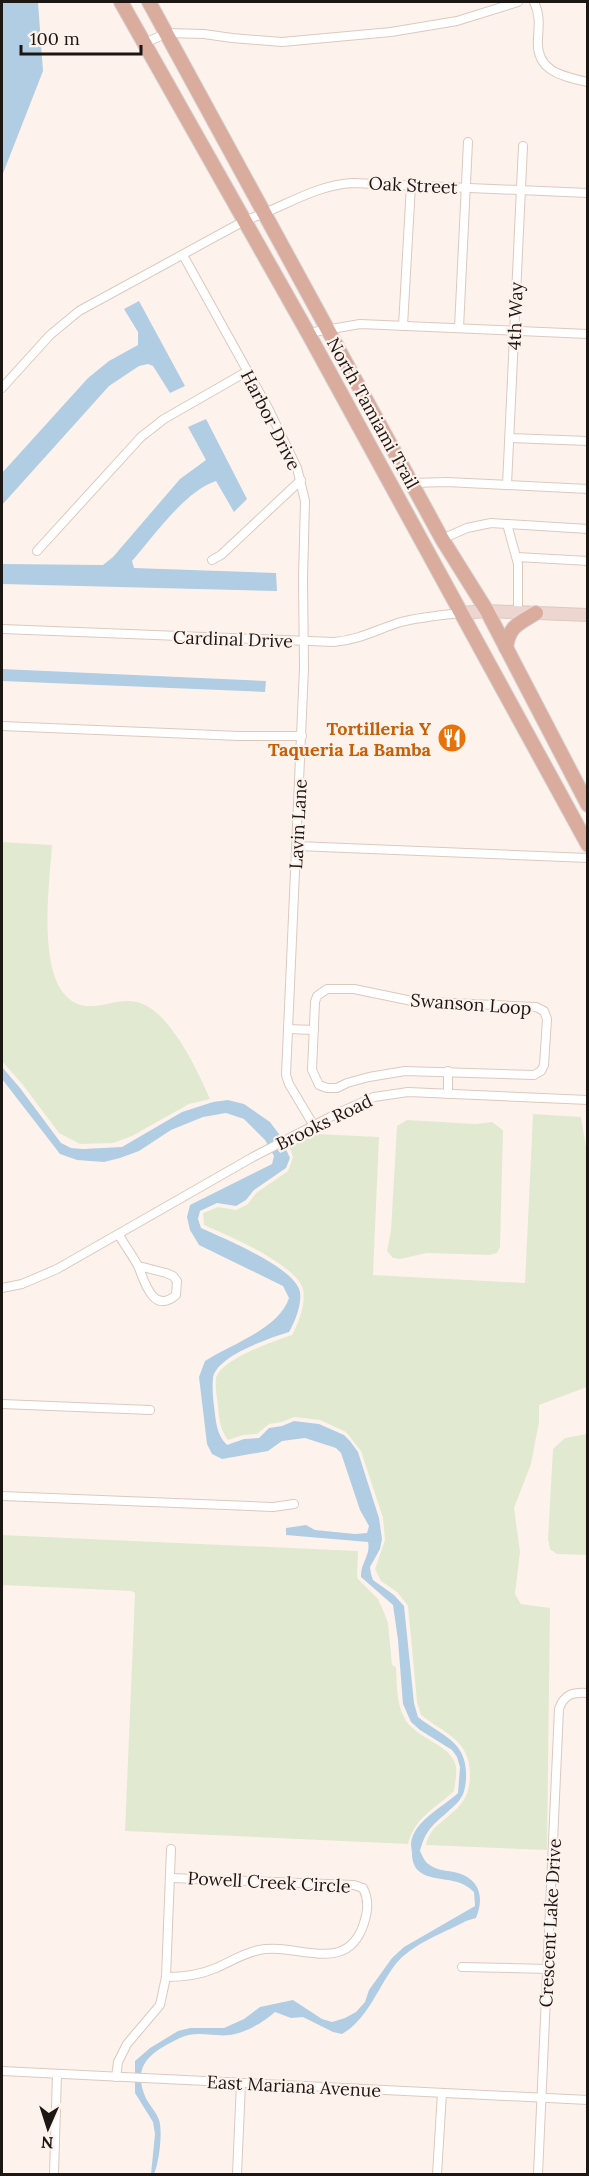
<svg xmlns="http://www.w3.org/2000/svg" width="589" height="2176" viewBox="0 0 589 2176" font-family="Lora,serif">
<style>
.green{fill:#e1ead1}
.water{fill:#b1cde4}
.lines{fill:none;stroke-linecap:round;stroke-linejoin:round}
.street-casing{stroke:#dbc9be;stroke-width:10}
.secondary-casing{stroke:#dbc9be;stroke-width:14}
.primary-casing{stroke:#d6d5d5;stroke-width:16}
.street{stroke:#fff;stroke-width:8}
.secondary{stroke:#ecd6cf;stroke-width:12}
.primary{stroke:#daac9e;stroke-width:14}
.labels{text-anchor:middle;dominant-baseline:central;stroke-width:4.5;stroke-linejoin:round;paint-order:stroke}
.street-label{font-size:18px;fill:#1d1713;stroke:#fef3ec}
.food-label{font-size:18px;font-weight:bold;fill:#c56008;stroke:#fef3ec;text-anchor:end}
</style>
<rect width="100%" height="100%" fill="#fef3ec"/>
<g class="green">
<path d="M2,842l50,3c-2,37 -18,143 26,159 19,7 40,-7 59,-2 32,7 61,69 73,97l-21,5 -57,32 -19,7 -33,1 -21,-11 -36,-48 -21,-24z"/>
<path d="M533,1114l48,3 7,42 -1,228 -48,18v17l-8,42 -17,44 6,44 -5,42 6,10 29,4 -3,242 -121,-5c3,-16 15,-22 26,-32 13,-11 17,-20 18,-36 1,-37 -25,-43 -49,-62l-4,-13 -9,-96 -11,-14 -16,-11 -6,-12 10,-29 -2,-22 -22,-67 -15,-19 -26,-12 -26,-3 -12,5 -13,2 -12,10 -14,1 -15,5c-8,-10 -9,-21 -10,-34 -1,-8 -3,-20 -2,-28 5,-19 58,-37 76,-43 6,-11 14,-31 11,-45 -5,-25 -76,-55 -99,-65l-1,-12 15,-6 18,3 12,-6 8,-11 32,-22 5,-14 -4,-11 28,-12 62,3 -6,138 152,8z"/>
<polygon points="407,1120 476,1124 492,1122 503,1130 500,1247 497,1253 489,1255 427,1253 400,1259 393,1258 387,1251 391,1230 397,1126"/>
<polygon points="587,1434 587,1555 557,1554 550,1549 548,1539 553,1449 565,1438"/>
<path d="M2,1535l356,16 -1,27 21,21 5,11 5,13 4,42 4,2c1,16 0,35 8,50 10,22 49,27 52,50 1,8 -1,16 -2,24 -19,18 -39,26 -46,53l-283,-13 10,-238 -3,-2 -130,-6z"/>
</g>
<g class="water">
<polygon points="2,2 38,2 43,71 2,176"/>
<polygon points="139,301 185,386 170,393 153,366 148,364 139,366 109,386 2,505 2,473 88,378 109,361 138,345 138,332 124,309"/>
<path d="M206,419l41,80 -13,13 -18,-31c-31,10 -63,56 -84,80l2,7 142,5 1,18 -275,-7v-20l101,1 10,-8 67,-78 26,-19 -18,-33z"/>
<polygon points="2,669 266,681 265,692 2,681"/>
<path d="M2,1067l18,21 41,55 10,5 12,1 39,-2 60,-35 31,-10 15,-2 16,4 26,18 9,12 11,24 -4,10 -32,22 -8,10 -10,6 -19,-3 -17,8 -2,8 3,9c22,10 95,40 99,64 2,12 -5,30 -11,40 -19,6 -73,24 -76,46 -1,9 0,20 1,28 2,15 2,28 13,39l17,-6 15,-1 10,-10 13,-2 12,-5 25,3 25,11 6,6 8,11 21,66 3,21 -2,10 -10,18 1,7 2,6 21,15 10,11 10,97 4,14c25,20 50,24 48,62 -1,13 -3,19 -13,28 -17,16 -27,20 -33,44 2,4 4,9 7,12 9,8 20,7 31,10 23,7 26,26 18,45l-10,3c-22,12 -55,23 -71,44 -17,22 -27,54 -53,69l-9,-2 -30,-15 -12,1 -16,-6c-11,10 -30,21 -45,23 -17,2 -33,-5 -50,3 -25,12 -49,25 -35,58 3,8 11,15 14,24 4,12 0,43 -5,54h-3l4,-40 -2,-12 -18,-29v-32l15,-13 28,-17 12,-3h34l20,-9 16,-12 33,-7 29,19 10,3 13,-4 11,-6 9,-10 4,-12 23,-32 12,-11 71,-41 -1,-14c-13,-13 -27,-11 -43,-15 -13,-3 -19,-11 -19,-23 0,-3 -1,-7 -1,-10 2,-23 32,-37 47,-51l2,-26 -3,-10 -5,-7 -32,-20 -9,-8 -8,-18 -5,-64 -5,-35 -32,-28c-1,-13 10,-22 7,-35l-82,-7v-7l20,-3 9,5 40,4 12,-1 2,-7 -9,-16 -19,-57 -5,-5 -31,-10 -23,3 -14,10 -46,8 -10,-5 -5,-10 -8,-67 6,-16c26,-17 74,-32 84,-63l-6,-12 -84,-41 -9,-15 -3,-13 3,-12 82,-41 2,-8 -9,-16 -21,-21 -18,-6 -23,4 -32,13 -32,21 -19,7 -16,4 -27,-2 -17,-6 -58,-75z"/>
</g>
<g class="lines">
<g class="street-casing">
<g id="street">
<path d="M534,2c6,12 5,23 4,36 -3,33 23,38 50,44"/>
<polyline points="145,43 167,33 204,34 232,38 282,42 391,32 457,21 518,2"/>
<polyline points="183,255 268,408 297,468 305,501 303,579 304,668 286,1075 289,1084 314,1126"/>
<polyline points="403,326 411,185"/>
<polyline points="459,328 468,142"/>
<polyline points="308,333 360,324 588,334"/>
<path d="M2,388l48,-53 29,-24 167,-91c37,-12 68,-35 107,-37l235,10"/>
<polyline points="510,438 588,441"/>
<polyline points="411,483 447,482 588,489"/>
<polyline points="507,485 523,146"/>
<polyline points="507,524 518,564 518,612"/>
<polyline points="442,539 467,528 491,523 588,529"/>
<polyline points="37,551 141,437 164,419 246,372"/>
<polyline points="517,557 588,561"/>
<polyline points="212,560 221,555 301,480"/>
<path d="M2,629l332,13c25,-2 44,-13 67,-20 19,-5 40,-7 60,-9"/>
<polyline points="2,726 239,736 302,736"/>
<polyline points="297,846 588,858"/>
<polygon points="327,989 354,989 412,1001 536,1007 544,1011 547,1019 544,1065 541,1071 534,1075 405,1071 369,1077 347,1083 337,1088 327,1088 319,1085 312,1070 315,1002 317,996"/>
<polyline points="288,1029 314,1030"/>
<polyline points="448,1094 448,1071"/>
<path d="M119,1235c6,11 15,22 20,33 6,16 15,46 37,27l1,-14 -4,-5 -7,-3 -27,-7"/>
<polyline points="2,1288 22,1284 57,1269 253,1157 336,1114 374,1097 408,1092 588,1100"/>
<polyline points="2,1404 150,1410"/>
<polyline points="2,1496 273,1507 294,1504"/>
<polyline points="462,1967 548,1969"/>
<path d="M166,1977c17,0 34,-2 50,-9 14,-6 28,-15 43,-18 38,-8 88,27 105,-27 4,-13 5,-23 -1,-35l-9,-3 -183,-7"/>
<polyline points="2,2071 588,2100"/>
<polyline points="116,2077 118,2062 127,2044 160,2005 166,1977 171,1849"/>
<polyline points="54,2174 57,2074"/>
<polyline points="237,2174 241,2083"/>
<polyline points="437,2174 442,2093"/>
<path d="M538,2174l21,-465c5,-15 14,-17 29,-16"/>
</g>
</g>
<g class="secondary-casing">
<polyline id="secondary" points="461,613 487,611 588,615"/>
</g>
<g class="primary-casing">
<g id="primary">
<polyline points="121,2 308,333 588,845"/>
<polyline points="149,2 442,539 487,611 588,805"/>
<path d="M506,648c3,-22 12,-24 30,-35"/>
</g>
</g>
<use href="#street" class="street"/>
<use href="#secondary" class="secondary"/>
<use href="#primary" class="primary"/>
</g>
<defs>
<g id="restaurant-disc" transform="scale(1.5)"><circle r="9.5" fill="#e8710a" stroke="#fef3ec"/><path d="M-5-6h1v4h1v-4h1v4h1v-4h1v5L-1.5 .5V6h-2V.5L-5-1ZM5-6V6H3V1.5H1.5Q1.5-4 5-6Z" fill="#fff"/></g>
</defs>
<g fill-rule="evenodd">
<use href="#restaurant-disc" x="452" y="738"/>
</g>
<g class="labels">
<g class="street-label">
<text transform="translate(413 185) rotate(3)">Oak Street</text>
<text transform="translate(515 316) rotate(-88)">4th Way</text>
<text transform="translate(373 413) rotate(61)">North Tamiami Trail</text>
<text transform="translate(271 420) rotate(63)">Harbor Drive</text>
<text transform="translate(233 639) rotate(2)">Cardinal Drive</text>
<text transform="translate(298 824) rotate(-87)">Lavin Lane</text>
<text transform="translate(471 1004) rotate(4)">Swanson Loop</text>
<text transform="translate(324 1122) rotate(-26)">Brooks Road</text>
<text transform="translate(269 1882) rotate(3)">Powell Creek Circle</text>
<text transform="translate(550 1923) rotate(-87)">Crescent Lake Drive</text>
<text transform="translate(294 2086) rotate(3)">East Mariana Avenue</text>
</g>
<g class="food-label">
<text x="431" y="728">Tortilleria Y<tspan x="431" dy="21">Taqueria La Bamba</tspan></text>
</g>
</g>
<rect width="589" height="2176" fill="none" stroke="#1d1713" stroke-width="6"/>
<g transform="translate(48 2128) rotate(183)" stroke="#fef3ec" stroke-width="4.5" paint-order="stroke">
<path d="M0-4.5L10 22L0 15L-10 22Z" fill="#1d1713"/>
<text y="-9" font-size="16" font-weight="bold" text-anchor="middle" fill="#1d1713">N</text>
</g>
<path d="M21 45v9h120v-9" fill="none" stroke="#1d1713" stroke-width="3"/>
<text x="30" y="45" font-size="18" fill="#1d1713" stroke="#fef3ec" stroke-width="4.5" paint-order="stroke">100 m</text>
</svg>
